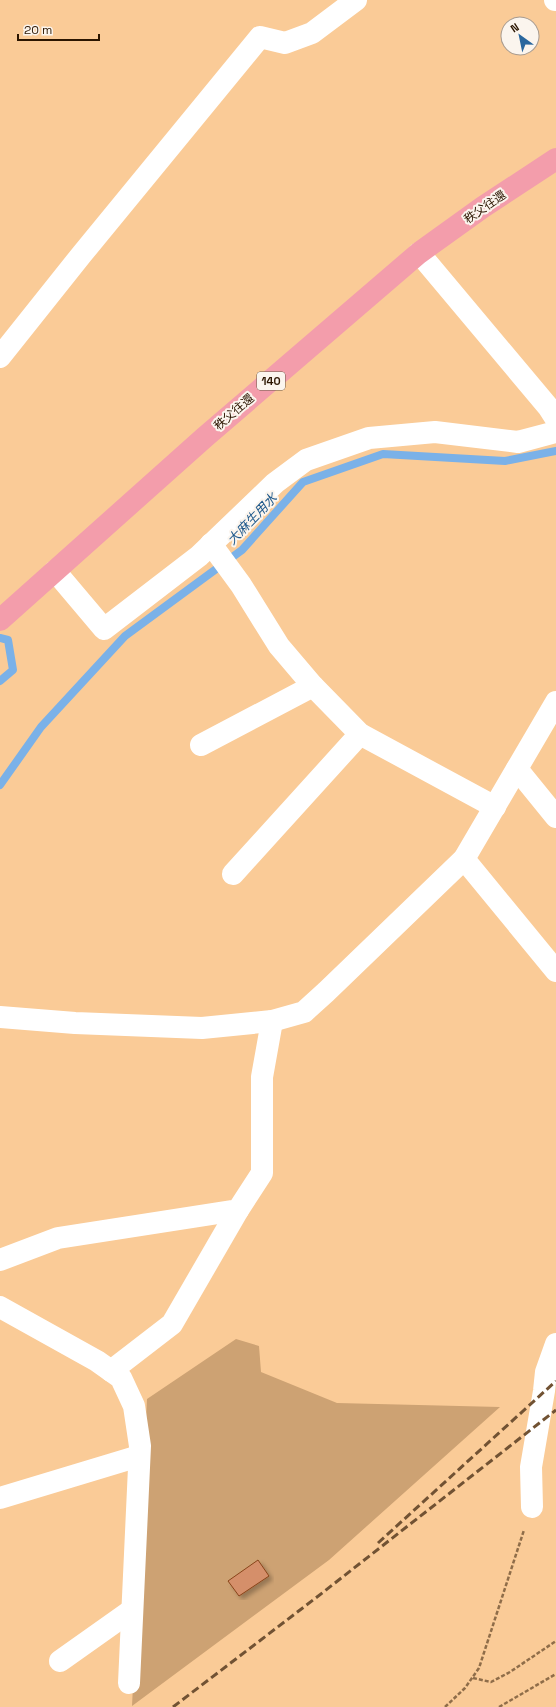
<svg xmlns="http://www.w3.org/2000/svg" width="556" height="1707" viewBox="0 0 556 1707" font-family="'Space Grotesk','Noto Sans JP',sans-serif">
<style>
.green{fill:#cda273}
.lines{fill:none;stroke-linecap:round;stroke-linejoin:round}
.stream{stroke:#7ab1e8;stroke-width:8}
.building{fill:#d58f6a;stroke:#88441a;filter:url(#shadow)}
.path{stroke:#8f6d49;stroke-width:2.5;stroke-dasharray:4 2;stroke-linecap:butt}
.minor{stroke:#fff;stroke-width:22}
.highway{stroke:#f39dab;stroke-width:22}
.rail{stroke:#715233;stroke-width:3;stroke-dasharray:8 4;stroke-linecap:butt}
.labels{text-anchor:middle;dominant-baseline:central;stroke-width:4;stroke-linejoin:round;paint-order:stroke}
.shield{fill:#fbf5ee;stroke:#695847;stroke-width:1}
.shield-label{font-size:11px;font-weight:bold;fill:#2b1500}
.street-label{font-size:12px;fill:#2b1500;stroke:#fbf5ee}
.water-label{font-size:13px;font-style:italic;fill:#1e588b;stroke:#fbf5ee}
</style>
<defs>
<filter id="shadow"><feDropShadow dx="3.5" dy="3.5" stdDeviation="2" flood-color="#0004"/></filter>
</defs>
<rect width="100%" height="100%" fill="#facb97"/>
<polygon class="green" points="236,1339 259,1346 261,1372 337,1403 500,1407 329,1560 132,1706 147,1399"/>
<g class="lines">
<g class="stream">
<polyline points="0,638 8,640 13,670 0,681"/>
<polyline points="0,785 41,727 125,636 242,550 303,482 383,454 505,461 556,451"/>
</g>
</g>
<polygon class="building" points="258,1560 269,1576 239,1596 228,1581"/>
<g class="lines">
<g class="path">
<polyline points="473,1678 491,1682 510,1672 556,1641"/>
<polyline points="445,1707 465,1688 479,1668 524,1530"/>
<polyline points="499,1707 556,1674"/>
</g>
<g class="minor">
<polyline points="555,0 556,0"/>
<polyline points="419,253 549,408 556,419"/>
<polyline points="0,357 82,254 260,37 285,43 312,33 356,0"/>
<polyline points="211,544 241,585 279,646 313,686"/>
<polyline points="55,571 104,629 199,556 275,483 306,460 369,438 435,432 518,442 556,432"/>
<polyline points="201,745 313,686 360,734 495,807"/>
<polyline points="517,769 556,817"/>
<polyline points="464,859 556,971"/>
<polyline points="233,874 360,734"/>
<polyline points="0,1017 75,1023 202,1028 272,1021 304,1012 326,992 464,859 556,702"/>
<polyline points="0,1260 58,1238 238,1210 262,1173 262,1077 272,1021"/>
<polyline points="0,1307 97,1361 121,1378 134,1406 140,1446 129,1683"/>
<polyline points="111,1371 172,1324 238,1210"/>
<polyline points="0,1498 139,1456"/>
<polyline points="532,1507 531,1467 544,1391 546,1372 556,1344"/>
<polyline points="60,1661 132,1610"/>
</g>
<polyline class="highway" points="0,620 205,437 419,253 483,207 556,159"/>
<g class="rail">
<polyline points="378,1543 556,1381"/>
<polyline points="173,1707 317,1597 556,1410"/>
</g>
</g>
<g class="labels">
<rect class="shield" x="257" y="372" width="28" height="18" rx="3"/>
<g class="shield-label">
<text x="271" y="381">140</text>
</g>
<g class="street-label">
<text transform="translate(485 207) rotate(-35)">秩父往還</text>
<text transform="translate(234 412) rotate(-41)">秩父往還</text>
</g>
<g class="water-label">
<text transform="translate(252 519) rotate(-46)">大麻生用水</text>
</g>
</g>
<g transform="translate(520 36) rotate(327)"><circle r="19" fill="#fbf5ee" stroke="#a89b8f"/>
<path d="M0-3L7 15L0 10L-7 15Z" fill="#2a679e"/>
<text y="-6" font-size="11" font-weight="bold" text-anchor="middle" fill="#2b1500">N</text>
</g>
<path d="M18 34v6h81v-6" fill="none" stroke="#2b1500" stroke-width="2"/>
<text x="24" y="34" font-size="12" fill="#2b1500" stroke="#fbf5ee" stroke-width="3" paint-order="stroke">20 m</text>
</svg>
